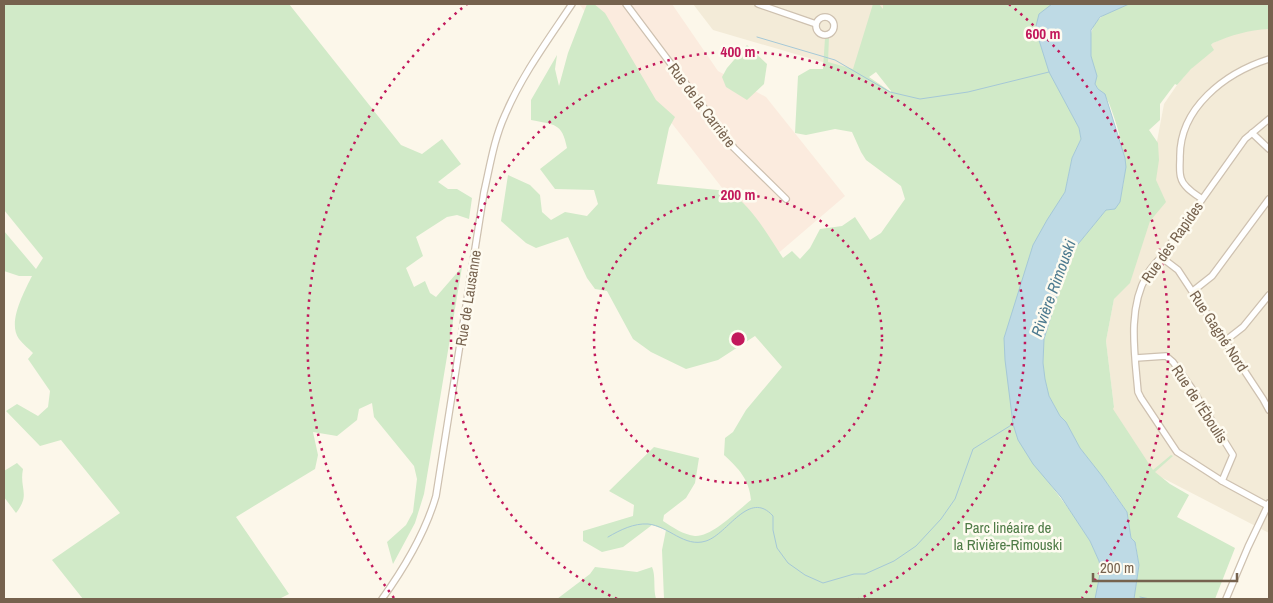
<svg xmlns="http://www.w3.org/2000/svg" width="1273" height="603" viewBox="0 0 1273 603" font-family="'Archivo Narrow',sans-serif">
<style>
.residential{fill:#f3ebd8}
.commercial{fill:#fbebde}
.green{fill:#d1eac8;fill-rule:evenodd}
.water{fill:#bedae5;stroke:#a5c8d7}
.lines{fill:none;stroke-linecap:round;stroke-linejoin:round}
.stream{stroke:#a5c8d7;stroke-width:1}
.minor-casing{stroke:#cec1b0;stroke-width:8}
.minor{stroke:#fff;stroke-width:5.5}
.ring{fill:none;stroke:#c2185b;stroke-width:2.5;stroke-dasharray:2.5 5}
.labels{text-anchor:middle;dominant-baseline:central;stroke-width:5;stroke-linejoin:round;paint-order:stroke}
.street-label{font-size:15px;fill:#76624e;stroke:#fefbf0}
.park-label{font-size:15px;fill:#4e7b46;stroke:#fefbf0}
.water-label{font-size:16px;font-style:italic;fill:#4c7a8f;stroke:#fefbf0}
.centre{fill:#c2185b;stroke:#fefbf0;stroke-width:2.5}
.ring-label{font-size:15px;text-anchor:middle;font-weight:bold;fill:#c2185b;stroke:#fefbf0;stroke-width:5;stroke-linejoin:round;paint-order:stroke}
</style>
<rect width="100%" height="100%" fill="#fcf7ea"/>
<g class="residential">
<polygon points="693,4 885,4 860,73 713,30"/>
<polygon points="1244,29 1269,29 1269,533 1153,473 1098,414 1114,407 1106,341 1114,299 1155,152 1164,104 1177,85 1213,43"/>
</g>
<polygon class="commercial" points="579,4 672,4 718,71 766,97 845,196 775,256"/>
<g class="green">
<path d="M4,4h285l112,141 21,9 20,-15 19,25 -23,18 10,7h9l15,9 -3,21 -12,-4 -10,2 -31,20 7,19 -17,12 8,19 11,-6 5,12 6,4 26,-30 -38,227 -9,29 -22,41 -6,-22 19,-17 7,-13 4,-33 -3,-13 -40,-49 -2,-14 -13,6 -2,11 -20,16 -24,-4 5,23 -3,14 -79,48 53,77 -10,5h-196l-31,-39 68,-47 -59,-73 -21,6 -34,-35 11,-7 21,12 10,-9 2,-16 -22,-32 5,-6c-4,-4 -10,-9 -14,-14 -12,-16 5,-47 13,-63h-13l-15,-5v-40l32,38 7,-11 -39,-48z"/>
<path d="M587,4h7l11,9 51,87 19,17 -6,11 -12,56 71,7c24,15 39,43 55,67l9,-7 8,8 10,-11 10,-19 22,-3 13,-9 15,23 11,-7 24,-34 -4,-13 -35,-26 -5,-8 -9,-20 -17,-3 -29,6 -11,-2 3,-57 12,-7h13l2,-31 4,-1 -1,25 25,7 20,-65h6l4,5v-5h174l13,107 9,17 2,11 -9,19 -7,34 -24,41 3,243 30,40 16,25 9,20 2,8 -2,14 -4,16h-431l-2,-49 4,-20 -14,-5 -29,22 -21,5 -19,-11v-10l50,-15 1,-11 -25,-14 45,-44 45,11 -4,25 -9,15 -22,17 -1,6c9,6 21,14 32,15 17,1 43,-26 56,-36 -2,-21 -12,-31 -27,-45l1,-17 8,-6 13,-22 36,-43 -27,-31 -37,24 -32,9 -35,-17 -18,-13 -26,-48 -12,-2 -8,-11 -19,-41 -32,11 -10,-5 -25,-22 7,-46 22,10 10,10 2,17 9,8 14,-8 22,4 11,-12 -4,-14 -39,-1 -15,-20 27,-21c-5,-26 -13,-23 -36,-28v-20l26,-45 -2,14 4,17 9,-33zM876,72l15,19v1l-22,-15z"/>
<path d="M1129,4h140v25c-21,1 -37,6 -56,14l-2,2 3,5 -23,19 -14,16 -2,-1 -15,20v16l-11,10 9,13 1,17 -3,20 10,22 -16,19 -20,62 -16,16 -8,42 8,66 -1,2 40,61 18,-15 2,1 -18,16 15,12 19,11 -12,22 58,31 -20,51h-81l5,-34 -3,-19 -5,-8 -4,-26 -14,-21 -33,-43 -14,-26 -6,-6 -11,-20 -5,-19 -1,-14 1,-24 10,-36 16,-46 4,-8 32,-39 8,-1c20,-31 7,-74 -5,-106 -3,-7 -10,-12 -14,-19 2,-10 -2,-17 -4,-27 -5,-35 9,-43 38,-53z"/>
<polygon points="747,45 767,64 764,84 747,100 726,87 722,77 727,68"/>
<path d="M17,463l6,6c-4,20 8,25 -7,44l-12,-16v-26z"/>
<path d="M595,567l42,5 15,-5c4,9 1,21 4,32h-99l33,-25z"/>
</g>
<polygon class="water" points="1052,4 1129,4 1100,17 1091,30 1091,56 1097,76 1095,84 1098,89 1105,94 1125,158 1126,167 1120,202 1115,209 1106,210 1097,221 1074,249 1066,267 1044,339 1043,363 1045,379 1049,396 1060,416 1066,422 1080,448 1102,476 1127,512 1131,538 1135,542 1139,565 1134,599 1095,599 1101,569 1099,561 1090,541 1061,497 1033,464 1018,440 1013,424 1005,360 1004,338 1033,245 1047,220 1065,192 1072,158 1081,139 1079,128 1049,72 1038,37 1036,26 1039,14"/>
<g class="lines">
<g class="stream">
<polyline points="757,37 835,60 890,92 920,99 968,92 1049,72"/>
<path d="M608,537c12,-7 26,-14 40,-13 21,2 36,24 58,17 22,-7 43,-52 67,-25v14l4,18 11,15 17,12 18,8 31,-9h11l29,-13 22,-15 25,-27 14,-20 18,-50 40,-25"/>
<polyline points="1140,597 1150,599"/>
</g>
<g class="minor-casing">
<g id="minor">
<polyline points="626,4 734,148 786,199"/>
<polyline points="758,4 816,24"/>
<circle cx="825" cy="26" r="9"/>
<polyline points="1252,133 1269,149"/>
<path d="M1202,199c-7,-5 -19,-12 -21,-21 -2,-6 -1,-14 -1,-20 -1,-50 45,-85 89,-99"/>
<polyline points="1161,257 1178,270 1263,399 1269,410"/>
<polyline points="1193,291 1212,276 1269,199"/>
<polyline points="1225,341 1243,327 1269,295"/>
<polyline points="1136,358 1166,356 1173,362 1191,387 1233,455 1222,481"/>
<path d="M1268,506l-46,-25 -45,-29 -36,-54 -3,-6c-3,-37 -11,-83 9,-117 3,-7 9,-12 14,-18l84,-118 24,-20"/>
<path d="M382,599c23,-32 43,-65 54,-103l48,-304c6,-26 10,-53 21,-77 17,-40 43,-75 67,-111"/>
<polyline points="1226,599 1248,547 1269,503"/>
</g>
</g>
<use href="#minor" class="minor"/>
</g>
<g class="ring">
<circle cx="738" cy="339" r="144"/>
<path d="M617 599A287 287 0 1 1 859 599"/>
<path d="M394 598A431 431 0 0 1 467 4M1009 4A431 431 0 0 1 1082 598"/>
</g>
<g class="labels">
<g class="street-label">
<text transform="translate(702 105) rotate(53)">Rue de la Carrière</text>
<text transform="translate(1172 242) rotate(-55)">Rue des Rapides</text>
<text transform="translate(468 298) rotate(-81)">Rue de Lausanne</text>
<text transform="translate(1219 331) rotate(57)">Rue Gagné Nord</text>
<text transform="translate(1200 404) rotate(57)">Rue de l'Éboulis</text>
</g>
<g class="park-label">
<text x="1008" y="527">Parc linéaire de<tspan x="1008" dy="17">la Rivière-Rimouski</tspan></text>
</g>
<g class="water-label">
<text transform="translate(1053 288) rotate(-70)">Rivière Rimouski</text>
</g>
</g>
<circle cx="738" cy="339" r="8" class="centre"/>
<g class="ring-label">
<text x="1043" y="39">600 m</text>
<text x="738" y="57">400 m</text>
<text x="738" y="200">200 m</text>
</g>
<rect width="1273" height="603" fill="none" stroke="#76624e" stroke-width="10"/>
<path d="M1093 573v8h144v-8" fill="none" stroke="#76624e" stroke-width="2.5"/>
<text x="1100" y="573" font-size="15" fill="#76624e" stroke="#fefbf0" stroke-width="4" paint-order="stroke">200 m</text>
</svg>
